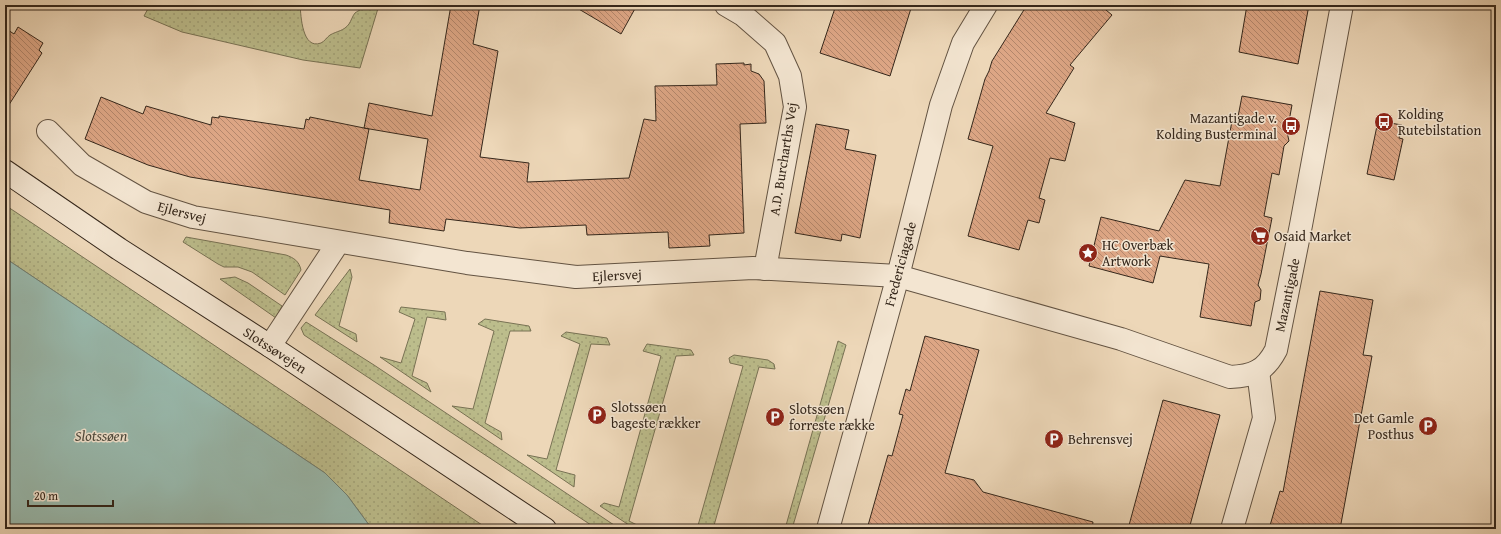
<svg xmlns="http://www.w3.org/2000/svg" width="1501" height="534" viewBox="0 0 1501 534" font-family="'Gentium Book Plus',serif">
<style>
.grass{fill:url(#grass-dots);stroke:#787254}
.water{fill:#99baae;stroke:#717f73}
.building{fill:url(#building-back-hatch);stroke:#35271b;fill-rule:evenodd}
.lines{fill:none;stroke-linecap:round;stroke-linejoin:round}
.street-casing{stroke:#635342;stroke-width:24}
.secondary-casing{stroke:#35271b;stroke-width:24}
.street{stroke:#f3e5d1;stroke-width:22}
.secondary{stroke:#f3e5d1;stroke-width:22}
.labels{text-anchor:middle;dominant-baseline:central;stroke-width:3;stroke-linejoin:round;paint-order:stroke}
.poi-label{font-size:14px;fill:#35271b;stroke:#f3e5d1;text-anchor:start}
.street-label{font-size:14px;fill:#35271b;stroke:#f3e5d1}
.water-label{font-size:15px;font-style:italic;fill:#4e4c40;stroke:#f3e5d1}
</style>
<defs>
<pattern id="grass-dots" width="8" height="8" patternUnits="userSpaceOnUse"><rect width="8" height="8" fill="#bcbd8c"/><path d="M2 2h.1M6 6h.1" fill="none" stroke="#a2a278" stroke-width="1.8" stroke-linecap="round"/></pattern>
<pattern id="building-back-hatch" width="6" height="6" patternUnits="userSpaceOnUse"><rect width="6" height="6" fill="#dda685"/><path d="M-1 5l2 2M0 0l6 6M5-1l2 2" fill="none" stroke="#b4876c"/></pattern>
</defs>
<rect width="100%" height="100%" fill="#edd7b8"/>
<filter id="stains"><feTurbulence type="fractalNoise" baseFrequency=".005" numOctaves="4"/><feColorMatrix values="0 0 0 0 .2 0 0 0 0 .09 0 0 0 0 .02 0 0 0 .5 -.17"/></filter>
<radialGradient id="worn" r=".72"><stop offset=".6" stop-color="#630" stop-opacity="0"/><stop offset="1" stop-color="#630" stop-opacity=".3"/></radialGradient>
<g class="grass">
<path d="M150,5h150c1,11 2,45 21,38 4,-2 6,-6 9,-8 7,-4 14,-4 19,-11 2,-3 4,-9 6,-11 4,-3 7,-3 9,-8h15l-19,63 -57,-8 -121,-28 -38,-16z"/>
<polygon points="5,205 29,221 488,529 372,529 347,495 325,473 5,258"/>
<path d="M186,237l100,18c8,3 13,6 15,15l-16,25 -33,-23 -14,-5h-14l-6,-3 -35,-22z"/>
<polygon points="350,269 352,277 339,326 356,334 357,342 315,315"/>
<polygon points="235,277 248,283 282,306 276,318 220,279"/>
<polygon points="401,307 445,312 446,320 427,317 412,376 427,383 431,392 380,357 401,363 415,319 399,312"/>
<polygon points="485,319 529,326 531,331 510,331 485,423 501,432 502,440 452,406 473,409 494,331 478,324"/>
<polygon points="306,322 374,365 620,529 597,529 304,335 301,328"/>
<polygon points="566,332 607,338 610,345 591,344 556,470 575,475 574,487 527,455 547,459 580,344 561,336"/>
<polygon points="838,341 846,345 792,529 785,529"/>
<polygon points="647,344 691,350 694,355 676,356 629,521 645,529 635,529 600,506 604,503 619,507 661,356 643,351"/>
<polygon points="734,355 768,360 774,364 775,369 759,367 713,529 697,529 743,366 730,363 729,358"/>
</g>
<polygon class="water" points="5,258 325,473 347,495 372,529 5,529"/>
<g class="building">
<path d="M451,5h29l-7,39 25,7 -18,106 49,6 -2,19 102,-4 15,-59 12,2 -1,-35 62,-1 -1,-21 28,-1v2l7,-1v7l8,3 5,7 2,42 -26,1 4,109 -35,2 1,11 -41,2 -1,-16 -81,3 -1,-10 -66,3 -74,-9 -2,12 -55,-8 1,-13 -200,-33 -42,-12 -63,-26 16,-42 42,17 3,-8 65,19 1,-8 7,1v-2l85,13 2,-10 3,1 1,-3 54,11 5,-25 63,13zM364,128l64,11 -8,51 -61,-10 10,-51z"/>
<polygon points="572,5 637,5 621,34"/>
<polygon points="836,5 912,5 890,76 820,53"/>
<polygon points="1027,5 1100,5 1112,15 1070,65 1074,68 1046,113 1075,123 1065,161 1050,158 1039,198 1045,200 1039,223 1028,220 1019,250 968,236 993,146 968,139 985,79 989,71 992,61"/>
<polygon points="1247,5 1309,5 1298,64 1239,52"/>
<polygon points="18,27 43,43 39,50 42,53 5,111 5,28 14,34"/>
<polygon points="1242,96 1292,105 1287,132 1289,141 1284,146 1279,175 1272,173 1264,216 1272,218 1261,274 1258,285 1261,290 1260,300 1255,302 1251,326 1200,317 1209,264 1160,256 1153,283 1089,266 1101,217 1159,231 1185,180 1220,186 1232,121 1237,122"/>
<polygon points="1378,121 1402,125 1399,138 1403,139 1394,180 1367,174"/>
<polygon points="816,124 849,130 845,149 876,155 860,238 842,234 841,241 795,233"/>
<polygon points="1320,291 1373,300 1363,355 1372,356 1340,529 1269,529 1280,491 1283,492"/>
<polygon points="925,336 979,350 945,473 974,480 983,492 1093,522 1092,529 867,529 888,455 892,456 903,415 899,414 906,389 910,391"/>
<polygon points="1163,400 1220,415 1189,529 1128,529"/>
</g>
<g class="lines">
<g class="street-casing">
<g id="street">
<polyline points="726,5 743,15 775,43 790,76 795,107 765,269"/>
<path d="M48,131l34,34 64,37 47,15 274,46 109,14 177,-9 145,8 223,63 109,38c23,-1 35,-6 46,-27l25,-125 41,-220"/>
<polyline points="270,346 338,243"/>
<polyline points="828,529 898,276 941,105 963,43 986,5"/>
<polyline points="1232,529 1264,418 1258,371"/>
</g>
</g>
<g class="secondary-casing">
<polyline id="secondary" points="5,171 119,249 270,346 545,529"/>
</g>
<use href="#street" class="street"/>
<use href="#secondary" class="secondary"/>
</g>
<defs>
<g id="bus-disc" transform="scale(1)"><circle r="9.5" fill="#8f2418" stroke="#f3e5d1"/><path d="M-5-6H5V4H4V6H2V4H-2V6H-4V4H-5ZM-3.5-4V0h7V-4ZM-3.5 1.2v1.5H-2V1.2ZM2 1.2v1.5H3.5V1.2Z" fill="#fff"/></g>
<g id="supermarket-disc" transform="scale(1)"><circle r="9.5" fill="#8f2418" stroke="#f3e5d1"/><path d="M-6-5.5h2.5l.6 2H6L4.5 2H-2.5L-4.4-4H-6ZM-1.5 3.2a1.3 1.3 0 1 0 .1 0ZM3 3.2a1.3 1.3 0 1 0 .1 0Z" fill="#fff"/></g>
<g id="sight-disc" transform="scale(1)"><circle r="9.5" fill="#8f2418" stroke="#f3e5d1"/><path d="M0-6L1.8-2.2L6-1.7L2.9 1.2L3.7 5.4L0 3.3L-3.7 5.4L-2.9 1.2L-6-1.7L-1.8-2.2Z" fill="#fff"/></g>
<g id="parking-disc" transform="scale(1)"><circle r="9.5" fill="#8f2418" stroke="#f3e5d1"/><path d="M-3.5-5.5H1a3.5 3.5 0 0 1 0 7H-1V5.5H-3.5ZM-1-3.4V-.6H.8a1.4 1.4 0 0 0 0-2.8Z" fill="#fff"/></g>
</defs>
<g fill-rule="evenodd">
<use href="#bus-disc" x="1384" y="122"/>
<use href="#bus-disc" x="1291" y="126"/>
<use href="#supermarket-disc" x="1260" y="236"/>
<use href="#sight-disc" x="1088" y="253"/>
<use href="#parking-disc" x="597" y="415"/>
<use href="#parking-disc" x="775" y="417"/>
<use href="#parking-disc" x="1428" y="426"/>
<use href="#parking-disc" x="1054" y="439"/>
</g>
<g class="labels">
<g class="poi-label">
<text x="1398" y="114">Kolding<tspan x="1398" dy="16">Rutebilstation</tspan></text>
<text x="1277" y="118" text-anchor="end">Mazantigade v.<tspan x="1277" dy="16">Kolding Busterminal</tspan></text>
<text x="1274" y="236">Osaid Market</text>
<text x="1102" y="245">HC Overbæk<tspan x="1102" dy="16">Artwork</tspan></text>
<text x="611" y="407">Slotssøen<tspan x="611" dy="16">bageste rækker</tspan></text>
<text x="789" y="409">Slotssøen<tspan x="789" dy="16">forreste række</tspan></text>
<text x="1414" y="418" text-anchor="end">Det Gamle<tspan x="1414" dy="16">Posthus</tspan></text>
<text x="1068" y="439">Behrensvej</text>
</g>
<g class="street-label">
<text transform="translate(783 159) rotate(-81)">A.D. Burcharths Vej</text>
<text transform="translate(182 212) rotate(15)">Ejlersvej</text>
<text transform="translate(900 264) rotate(-75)">Fredericiagade</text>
<text transform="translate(617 275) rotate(-3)">Ejlersvej</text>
<text transform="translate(1287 295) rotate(-78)">Mazantigade</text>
<text transform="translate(275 350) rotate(33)">Slotssøvejen</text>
</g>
<g class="water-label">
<text x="101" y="435">Slotssøen</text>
</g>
</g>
<rect width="1501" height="534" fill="none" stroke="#edd7b8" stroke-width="20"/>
<rect x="6" y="6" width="1489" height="522" fill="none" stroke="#35271b" stroke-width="2"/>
<rect x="10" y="10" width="1481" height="514" fill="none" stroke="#35271b"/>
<path d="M28 500v6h85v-6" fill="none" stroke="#35271b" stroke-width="2"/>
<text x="34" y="500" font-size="12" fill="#35271b" stroke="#f3e5d1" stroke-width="3" paint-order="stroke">20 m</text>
<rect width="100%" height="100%" filter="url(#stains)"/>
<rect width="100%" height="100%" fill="url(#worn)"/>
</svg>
